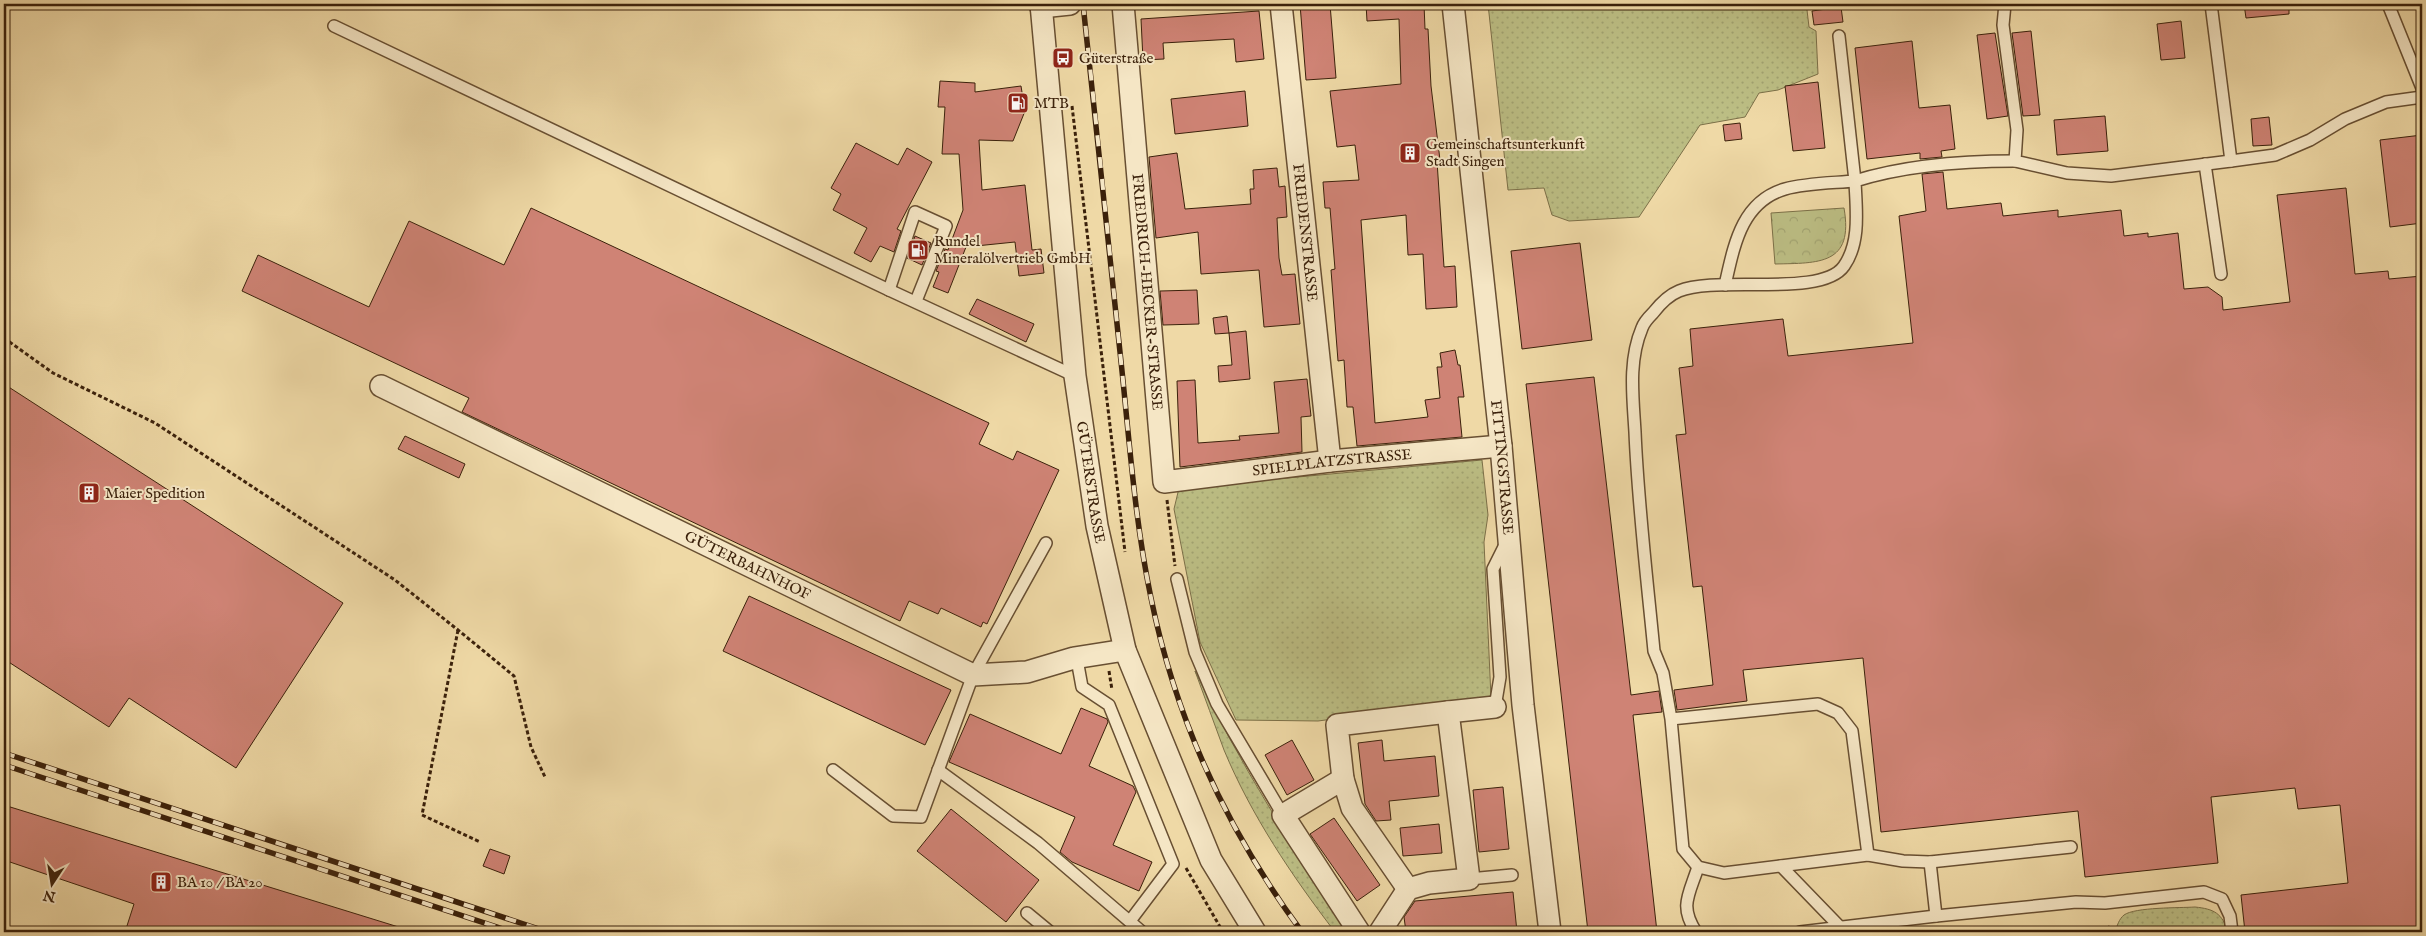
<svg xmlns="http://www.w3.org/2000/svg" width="2426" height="936" viewBox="0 0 2426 936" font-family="'IM FELL English',serif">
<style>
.green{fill:url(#green-dots);stroke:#7c7048}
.forest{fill:url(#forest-crowns);stroke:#7c7048}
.building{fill:#cf8375;stroke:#3b210b}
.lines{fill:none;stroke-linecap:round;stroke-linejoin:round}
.lane-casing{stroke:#684f32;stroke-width:14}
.street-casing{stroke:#684f32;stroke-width:24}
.path{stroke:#3b210b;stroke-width:3;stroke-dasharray:4 2.5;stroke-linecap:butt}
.lane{stroke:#f5e6c5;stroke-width:11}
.street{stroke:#f5e6c5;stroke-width:21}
.rail-casing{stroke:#3b210b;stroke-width:5.5}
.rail{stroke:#f5e6c5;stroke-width:4;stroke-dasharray:11;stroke-linecap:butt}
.labels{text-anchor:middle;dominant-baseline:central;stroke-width:4;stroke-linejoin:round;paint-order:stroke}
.poi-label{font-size:15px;fill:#3b210b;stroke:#f5e6c5;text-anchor:start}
.street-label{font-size:15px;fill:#3b210b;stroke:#f5e6c5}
</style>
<defs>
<pattern id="green-dots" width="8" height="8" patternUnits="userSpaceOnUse" patternTransform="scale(1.25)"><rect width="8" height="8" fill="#bcbe84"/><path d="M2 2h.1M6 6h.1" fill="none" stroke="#a2a371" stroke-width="1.8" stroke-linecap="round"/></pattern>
<pattern id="forest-crowns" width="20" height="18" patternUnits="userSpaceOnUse" patternTransform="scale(1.25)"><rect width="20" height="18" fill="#bcbe84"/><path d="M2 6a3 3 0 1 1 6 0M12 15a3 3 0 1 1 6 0" fill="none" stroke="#a2a371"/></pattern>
</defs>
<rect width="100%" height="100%" fill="#efd9a6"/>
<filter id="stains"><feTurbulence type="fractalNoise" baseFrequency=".004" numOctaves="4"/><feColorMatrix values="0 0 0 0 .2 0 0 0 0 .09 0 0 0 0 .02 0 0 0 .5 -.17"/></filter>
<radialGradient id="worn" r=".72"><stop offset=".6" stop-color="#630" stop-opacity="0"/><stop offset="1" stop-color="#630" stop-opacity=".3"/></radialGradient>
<g class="green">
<polygon points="1488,4 1809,4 1807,10 1809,27 1816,31 1818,74 1778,90 1759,93 1745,117 1700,125 1639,217 1569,221 1552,215 1544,188 1508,190"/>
<polygon points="1482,460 1488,515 1484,542 1491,698 1318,721 1236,720 1200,642 1174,509 1179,488"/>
<path d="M1195,671c44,92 98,176 153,261h-13c-43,-56 -84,-117 -111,-182 -10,-26 -19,-53 -29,-79z"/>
<path d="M2195,907c19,2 27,6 33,25h-113c2,-6 4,-13 9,-17 11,-8 56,-7 71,-8z"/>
</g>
<path class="forest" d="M1844,208c10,57 -25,55 -69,56l-4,-51z"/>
<g class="building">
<polygon points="1300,4 1330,4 1336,78 1306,80"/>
<polygon points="1366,4 1424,4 1425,29 1428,29 1431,86 1440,160 1437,161 1444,267 1455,266 1457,307 1426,309 1423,254 1408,255 1406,215 1361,220 1375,423 1428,417 1425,400 1440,398 1437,367 1442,367 1440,353 1455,350 1458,365 1460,365 1464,397 1458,397 1462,437 1357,446 1353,407 1347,407 1344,360 1338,361 1331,270 1335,269 1330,208 1325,208 1323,182 1359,180 1355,145 1337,147 1330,91 1401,84 1399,19 1367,21"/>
<polygon points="2244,4 2289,4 2289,14 2246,18"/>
<polygon points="1841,7 1843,22 1814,25 1812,11"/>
<polygon points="1259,11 1264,59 1236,62 1234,39 1163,43 1164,59 1143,60 1141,19"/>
<polygon points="2181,21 2185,58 2161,60 2157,24"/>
<polygon points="2031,31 2040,115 2023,116 2012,33"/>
<polygon points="1995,33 2008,116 1987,119 1977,35"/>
<polygon points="1912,41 1919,108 1950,105 1955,149 1941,151 1942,157 1920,159 1920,153 1867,159 1855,48"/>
<polygon points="940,81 975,83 975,92 1021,86 1025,111 1013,141 979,140 982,190 1025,185 1032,250 1041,249 1044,273 1019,276 1015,242 966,247 948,293 933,287 939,272 936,271 945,249 948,250 963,210 959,154 942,154 945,107 938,107"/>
<polygon points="1818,82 1825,148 1793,151 1785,86"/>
<polygon points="1245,91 1248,126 1175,134 1171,99"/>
<polygon points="2105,116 2108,151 2057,155 2054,120"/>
<polygon points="2269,117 2272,145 2253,146 2251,119"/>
<polygon points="1740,123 1742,139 1725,141 1723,125"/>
<polygon points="2422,135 2422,223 2390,227 2380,140"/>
<polygon points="856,143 898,165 907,148 932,162 897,229 901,231 894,252 880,246 871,262 854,253 867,228 833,210 841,194 831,188"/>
<polygon points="1177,153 1185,209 1251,204 1250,189 1254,189 1253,170 1277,168 1279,187 1285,186 1287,217 1277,218 1279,258 1282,275 1295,274 1300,324 1264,327 1259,270 1201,274 1198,232 1156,238 1149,157"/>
<polygon points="1943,172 1947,209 2001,203 2003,216 2058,210 2058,217 2121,210 2124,236 2148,233 2148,237 2178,233 2184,289 2208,287 2222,297 2223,310 2290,302 2277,195 2346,188 2355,274 2388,271 2389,279 2422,276 2422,932 2245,932 2241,895 2348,883 2340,805 2298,809 2295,788 2211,797 2218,863 2085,877 2078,811 1881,832 1863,658 1743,670 1747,701 1677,710 1674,690 1713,685 1702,586 1693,587 1676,435 1686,434 1679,368 1693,366 1690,329 1783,319 1788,356 1913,343 1899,216 1926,211 1922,174"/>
<polygon points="531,208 989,423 979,444 1013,460 1017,451 1059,470 987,624 983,622 981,627 941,608 938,614 909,601 900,621 462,412 469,398 242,291 258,255 369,307 409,221 504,265"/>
<polygon points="915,236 931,243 922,265 907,258"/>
<polygon points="1580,243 1592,340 1522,349 1511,251"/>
<polygon points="1197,290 1199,324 1163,325 1160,291"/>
<polygon points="977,299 1034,324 1026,342 969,314"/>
<polygon points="1227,316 1229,333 1215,334 1213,318"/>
<polygon points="1246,331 1250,379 1219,382 1218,366 1232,365 1229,333"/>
<polygon points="1594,377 1631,695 1659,691 1662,712 1633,715 1657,932 1588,932 1526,384"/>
<polygon points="1307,379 1311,416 1301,417 1302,452 1180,467 1177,381 1195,380 1198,443 1240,440 1239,436 1279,433 1274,382"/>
<polygon points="4,384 343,603 236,768 129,698 109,727 4,659"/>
<polygon points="405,436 465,464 459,478 398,449"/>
<polygon points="749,596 951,690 925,745 723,651"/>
<polygon points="1081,708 1107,719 1108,722 1089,766 1133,786 1136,792 1113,845 1152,862 1139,891 1072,862 1060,852 1075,817 949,762 970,714 1061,754"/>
<polygon points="1292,740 1314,780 1287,795 1265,755"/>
<polygon points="1382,740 1384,761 1435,756 1439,796 1389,801 1391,820 1376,821 1365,804 1358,743"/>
<polygon points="1503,787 1509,849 1479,852 1473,790"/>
<polygon points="7,806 405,929 404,932 125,932 134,904 4,860 4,817"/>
<polygon points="951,809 1039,880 1006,922 917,851"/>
<polygon points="1334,818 1380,885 1357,901 1310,834"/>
<polygon points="1439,824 1442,853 1403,856 1400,828"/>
<polygon points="490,849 510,856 504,874 483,866"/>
<polygon points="1513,892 1517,932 1406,932 1404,917 1415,901"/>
</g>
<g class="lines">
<g class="lane-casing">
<g id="lane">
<polyline points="2005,4 2003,25 2017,130 2015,161 2067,173 2111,176 2231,161 2211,4"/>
<polyline points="2388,4 2422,88"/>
<polyline points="334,26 889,290 1075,376"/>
<polyline points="2231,161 2275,155 2310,140 2345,119 2386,102 2422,97"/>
<polyline points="2205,164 2221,274"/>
<path d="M1725,285c9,-39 16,-83 60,-96 21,-6 49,-6 70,-8l-16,-145"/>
<polyline points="889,290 915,212 946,226 916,301"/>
<polyline points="1177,579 1195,652 1217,704 1283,815"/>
<polyline points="1074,658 1078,665 1082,687 1109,705 1173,864 1130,921"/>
<polyline points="1495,707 1500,677 1493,569 1506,543"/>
<path d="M1671,719l147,-15 20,9 14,18 16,124 -144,18 -26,-6 -15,-18 -12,-130 -8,-46 -9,-22c-7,-73 -16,-146 -19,-219 -2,-35 -7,-71 7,-104 2,-6 7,-11 11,-15 7,-9 16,-18 26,-22 38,-16 143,7 165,-25 17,-24 12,-58 11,-85 51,-16 107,-20 160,-20"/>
<polyline points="833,770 893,816 921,817 973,675 1046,543"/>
<polyline points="938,770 1038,843 1142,932"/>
<polyline points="1868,855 1903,861 1930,862 2071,847"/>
<polyline points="1930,862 1936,916"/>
<polyline points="1781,866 1840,927"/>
<polyline points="1469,879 1512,875"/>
<polyline points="1027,913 1050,932"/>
<path d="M1696,932c-17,-26 -7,-37 2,-65"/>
<polyline points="1800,932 1936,916 2076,902 2105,903 2204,892 2222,899 2230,916 2232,932"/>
</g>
</g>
<g class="street-casing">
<g id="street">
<path id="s1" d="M1041,4l34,372 22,150 28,124 86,210 44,72"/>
<path id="s2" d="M1123,4l41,478 166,-21 171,-15"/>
<path id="s3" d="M1281,4l49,457"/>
<path id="s4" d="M1453,4l48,442 22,259 27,227"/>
<polyline points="1041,7 1070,4"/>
<path id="s5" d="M381,386l592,289 54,-3 47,-14 51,-8"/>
<polyline points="1343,779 1337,725 1448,712"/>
<polyline points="1359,932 1283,815 1343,779 1352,808 1408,889"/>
<polyline points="1380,932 1408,889 1429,883 1469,879 1448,712 1495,707"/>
</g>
</g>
<g class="path">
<polyline points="1072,106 1125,552"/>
<polyline points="4,338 53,373 155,423 395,580 458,630 514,676 531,747 545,777"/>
<polyline points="1167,500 1175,566"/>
<polyline points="458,630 422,815 480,842"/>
<polyline points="1109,671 1112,690"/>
<polyline points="1186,868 1223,932"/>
<polyline points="2108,927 2123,932"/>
</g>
<use href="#lane" class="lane"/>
<use href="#street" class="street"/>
<g class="rail-casing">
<g id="rail">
<path d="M1083,4c13,116 25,232 37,348 9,82 14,165 31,246 25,123 77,234 151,334"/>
<polyline points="4,753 548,932"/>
<polyline points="4,765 512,932"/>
</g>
</g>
<use href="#rail" class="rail"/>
</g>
<defs>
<g id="bus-square" transform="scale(1.125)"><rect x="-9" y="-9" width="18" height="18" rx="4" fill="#8f2418" stroke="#f5e6c5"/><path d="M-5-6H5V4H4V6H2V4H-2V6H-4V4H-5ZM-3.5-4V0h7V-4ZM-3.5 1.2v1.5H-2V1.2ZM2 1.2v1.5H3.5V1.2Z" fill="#fff"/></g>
<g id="fuel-square" transform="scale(1.125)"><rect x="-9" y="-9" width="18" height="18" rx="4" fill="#8f2418" stroke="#f5e6c5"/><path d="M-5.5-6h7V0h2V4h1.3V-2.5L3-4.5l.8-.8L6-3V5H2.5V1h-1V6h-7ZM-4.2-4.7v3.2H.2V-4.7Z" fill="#fff"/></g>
<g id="building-square" transform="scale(1.125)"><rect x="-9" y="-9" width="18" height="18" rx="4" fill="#8f2418" stroke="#f5e6c5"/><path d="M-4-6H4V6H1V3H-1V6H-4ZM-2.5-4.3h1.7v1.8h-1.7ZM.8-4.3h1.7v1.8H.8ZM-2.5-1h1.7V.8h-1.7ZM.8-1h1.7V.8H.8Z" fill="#fff"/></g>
</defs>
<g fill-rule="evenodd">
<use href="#bus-square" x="1063" y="58"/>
<use href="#fuel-square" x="1018" y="103"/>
<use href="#building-square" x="1410" y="153"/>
<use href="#fuel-square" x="918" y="250"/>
<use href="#building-square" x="89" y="493"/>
<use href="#building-square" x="161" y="882"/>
</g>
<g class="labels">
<g class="poi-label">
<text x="1079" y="58">Güterstraße</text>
<text x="1034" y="103">MTB</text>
<text x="1426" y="144">Gemeinschaftsunterkunft<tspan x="1426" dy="17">Stadt Singen</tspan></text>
<text x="934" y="241">Rundel<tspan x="934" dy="17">Mineralölvertrieb GmbH</tspan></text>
<text x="105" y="493">Maier Spedition</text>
<text x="177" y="882">BA 10 / BA 20</text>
</g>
<g class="street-label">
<text stroke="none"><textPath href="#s3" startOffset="230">FRIEDENSTRASSE</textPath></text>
<text stroke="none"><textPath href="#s2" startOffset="289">FRIEDRICH-HECKER-STRASSE</textPath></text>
<text stroke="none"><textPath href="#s2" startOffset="649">SPIELPLATZSTRASSE</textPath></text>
<text stroke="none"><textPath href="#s4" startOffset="466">FITTINGSTRASSE</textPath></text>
<text stroke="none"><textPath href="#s1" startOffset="481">GÜTERSTRASSE</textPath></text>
<text stroke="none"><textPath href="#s5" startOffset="408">GÜTERBAHNHOF</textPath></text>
</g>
</g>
<rect width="2426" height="936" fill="none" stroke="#efd9a6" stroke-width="20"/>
<rect x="5" y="5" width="2416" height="926" fill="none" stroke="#3b210b" stroke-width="2.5"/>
<rect x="10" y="10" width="2406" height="916" fill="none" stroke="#3b210b"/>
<g transform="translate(52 884) rotate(192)" stroke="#f5e6c5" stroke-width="4" paint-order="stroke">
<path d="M0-4L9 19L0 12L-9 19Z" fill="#3b210b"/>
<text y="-8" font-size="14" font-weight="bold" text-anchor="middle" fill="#3b210b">N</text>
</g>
<rect width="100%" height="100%" filter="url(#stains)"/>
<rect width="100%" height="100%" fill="url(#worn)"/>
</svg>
